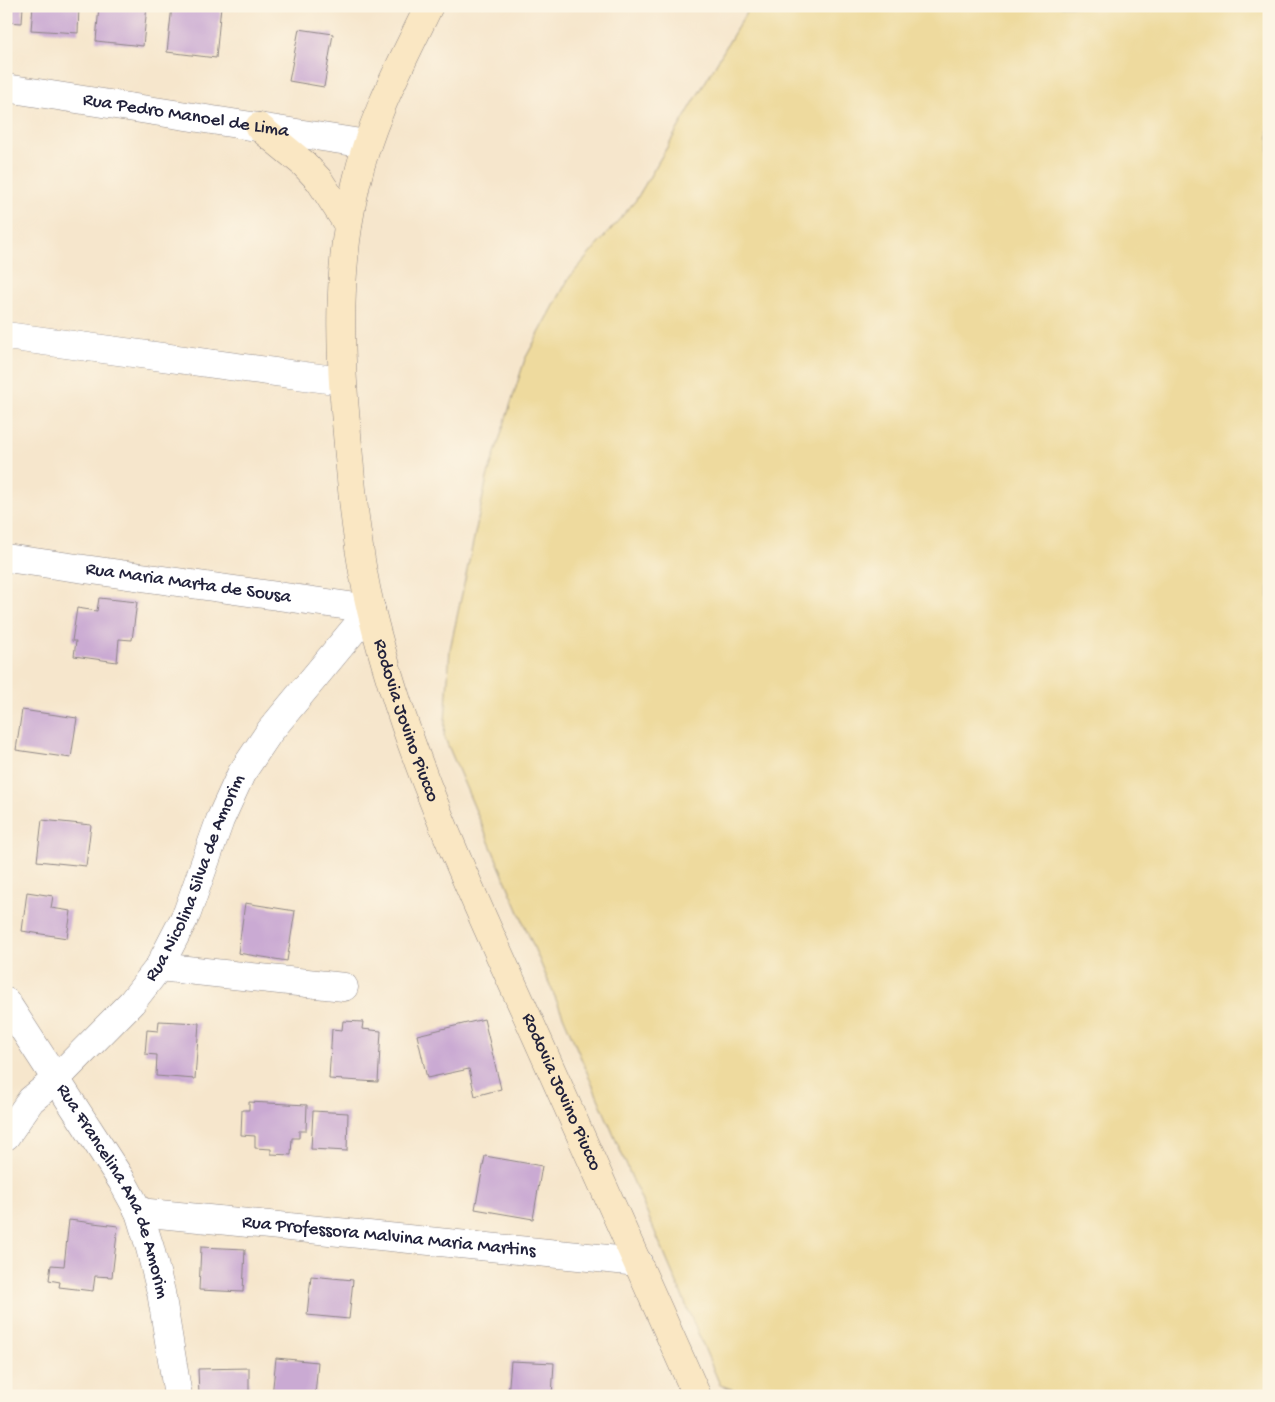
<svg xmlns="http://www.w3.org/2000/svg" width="1275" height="1402" viewBox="0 0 1275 1402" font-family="'Gochi Hand',sans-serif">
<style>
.sand{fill:#eeda9e;stroke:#887e6c}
.building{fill:#caaad3}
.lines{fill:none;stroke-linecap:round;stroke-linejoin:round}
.minor-casing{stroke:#8c8484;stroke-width:29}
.tertiary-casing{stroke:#8c8484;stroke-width:29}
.secondary-casing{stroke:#8c8484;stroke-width:29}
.minor{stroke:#fff;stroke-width:28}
.tertiary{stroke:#fff;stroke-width:28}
.secondary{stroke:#fae7c3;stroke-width:28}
.labels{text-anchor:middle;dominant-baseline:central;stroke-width:4;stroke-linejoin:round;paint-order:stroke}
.street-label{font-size:19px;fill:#22223b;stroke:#fcf5e5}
</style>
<rect width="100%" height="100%" fill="#fcf5e5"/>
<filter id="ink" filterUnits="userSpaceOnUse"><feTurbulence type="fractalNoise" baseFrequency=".02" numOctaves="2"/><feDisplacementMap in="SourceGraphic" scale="10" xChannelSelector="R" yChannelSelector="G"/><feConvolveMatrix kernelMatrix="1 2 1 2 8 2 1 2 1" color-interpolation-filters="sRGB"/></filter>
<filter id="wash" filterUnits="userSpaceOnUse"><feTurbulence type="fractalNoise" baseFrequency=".0096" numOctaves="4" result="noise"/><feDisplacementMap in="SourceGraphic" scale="20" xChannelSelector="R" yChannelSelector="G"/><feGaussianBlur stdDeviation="1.12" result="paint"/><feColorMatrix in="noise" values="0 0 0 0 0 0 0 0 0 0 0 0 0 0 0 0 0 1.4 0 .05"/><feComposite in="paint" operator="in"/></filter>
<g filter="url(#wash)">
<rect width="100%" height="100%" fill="#f6e6cc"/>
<polygon class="sand" points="750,6 1269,6 1269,1396 752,1396 720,1385 444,736 450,649 487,478 525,359 569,278 636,200"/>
<g id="blocks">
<g class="building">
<polygon points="6,6 23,6 22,23 6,22"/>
<polygon points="33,6 79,6 78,33 31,30"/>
<polygon points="99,6 147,6 143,46 96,41"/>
<polygon points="172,6 221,6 216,58 167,52"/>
<polygon points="299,29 333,34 324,87 289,81"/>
<polygon points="99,598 137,602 132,640 119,639 117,662 74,656 76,641 72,641 77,608 97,611"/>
<polygon points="22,710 77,718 71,758 16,750"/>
<polygon points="42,820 91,825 86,866 37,861"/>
<polygon points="27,892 53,896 51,908 71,911 67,938 22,931"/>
<polygon points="245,903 295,911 287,961 238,953"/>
<polygon points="484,1019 501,1089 475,1096 469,1069 427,1078 417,1035"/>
<polygon points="159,1021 199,1023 195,1079 156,1076 157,1055 145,1054 147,1030 158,1031"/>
<polygon points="343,1021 363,1022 362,1029 381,1031 378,1082 329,1079 332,1029 342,1030"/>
<polygon points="249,1102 307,1105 306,1131 299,1131 299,1138 292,1138 291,1155 271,1154 271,1149 255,1148 255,1136 241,1135 242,1110 249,1110"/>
<polygon points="313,1111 348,1113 347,1151 311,1149"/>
<polygon points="485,1156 542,1166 533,1219 475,1209"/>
<polygon points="69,1220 118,1226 112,1277 95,1276 93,1291 59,1287 60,1282 49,1280 51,1265 64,1266"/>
<polygon points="201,1247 245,1249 243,1292 199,1290"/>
<polygon points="311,1276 353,1280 349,1319 307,1315"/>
<polygon points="276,1358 318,1362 315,1396 272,1396"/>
<polygon points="511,1361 554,1363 552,1396 508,1396"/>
<polygon points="249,1368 249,1396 199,1396 198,1369"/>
</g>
</g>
</g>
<g filter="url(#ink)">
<use href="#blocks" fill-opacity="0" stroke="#8c8484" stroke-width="1"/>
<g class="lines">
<g class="minor-casing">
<g id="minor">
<polyline points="6,336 342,381"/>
<path id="s1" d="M6,558l365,51"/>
<polyline points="159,967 344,987"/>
<path id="s2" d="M6,1002l116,179 17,31 11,36 11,44 17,104"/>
<path id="s3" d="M6,1136l25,-36 24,-20 77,-78 27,-35 28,-54 33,-93 21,-46 29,-43 101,-122"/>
<path id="s4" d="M139,1212l499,50"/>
</g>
</g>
<g class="tertiary-casing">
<g id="tertiary">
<path id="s5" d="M6,88l361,56"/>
</g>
</g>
<g class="secondary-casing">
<g id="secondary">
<path id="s6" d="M429,6c-28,58 -59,115 -73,178 -19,81 -17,167 -9,250 5,59 10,119 24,176 36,149 103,288 166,428 53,119 107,238 160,358"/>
<polyline points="259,127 304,164 319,180 348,225"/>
</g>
</g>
<use href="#minor" class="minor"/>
<use href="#tertiary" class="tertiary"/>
<use href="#secondary" class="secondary"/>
</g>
</g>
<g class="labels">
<g class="street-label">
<text stroke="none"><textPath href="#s5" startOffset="182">Rua Pedro Manoel de Lima</textPath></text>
<text stroke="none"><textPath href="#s1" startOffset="184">Rua Maria Marta de Sousa</textPath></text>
<text stroke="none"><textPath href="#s6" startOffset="738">Rodovia Jovino Piucco</textPath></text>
<text stroke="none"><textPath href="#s3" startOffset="325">Rua Nicolina Silva de Amorim</textPath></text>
<text stroke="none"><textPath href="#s6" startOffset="1141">Rodovia Jovino Piucco</textPath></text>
<text stroke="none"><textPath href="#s2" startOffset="219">Rua Francelina Ana de Amorim</textPath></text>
<text stroke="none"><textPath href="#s4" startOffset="251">Rua Professora Malvina Maria Martins</textPath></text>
</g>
</g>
<rect width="1275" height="1402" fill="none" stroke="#fcf5e5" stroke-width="25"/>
</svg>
